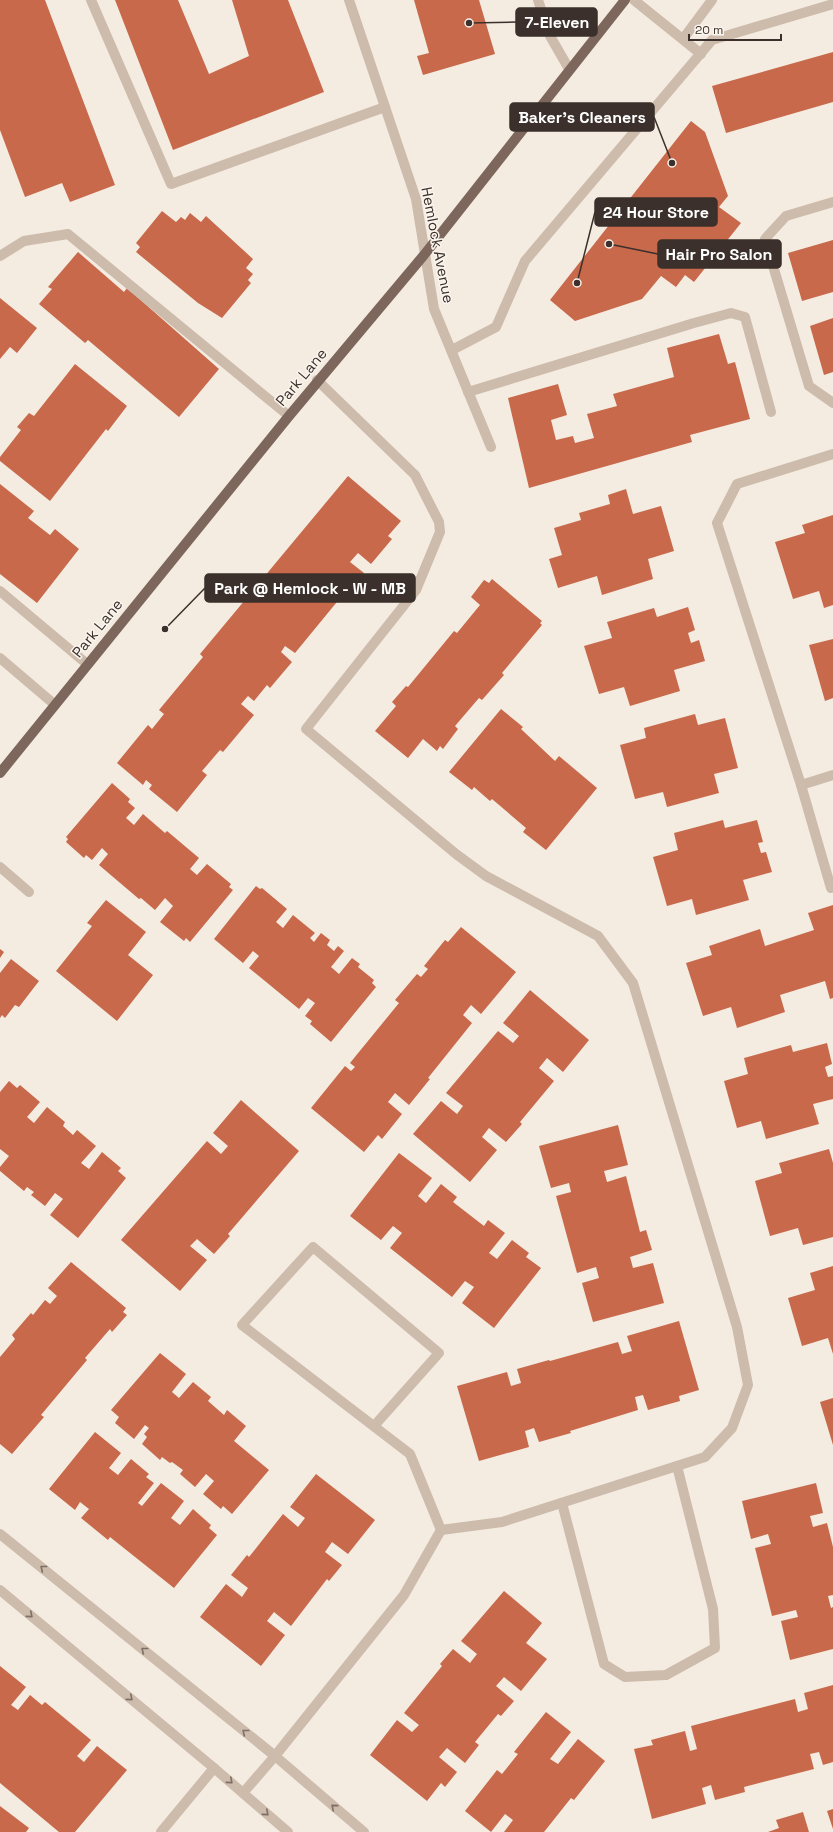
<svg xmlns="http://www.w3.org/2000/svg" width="833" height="1832" viewBox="0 0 833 1832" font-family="'Space Grotesk',sans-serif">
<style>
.building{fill:#c8694b}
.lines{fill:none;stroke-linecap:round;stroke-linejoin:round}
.minor{stroke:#cdbbac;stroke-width:10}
.major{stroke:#7d675c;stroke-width:10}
.oneway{stroke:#7d6f65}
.labels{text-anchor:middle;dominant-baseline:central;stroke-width:3;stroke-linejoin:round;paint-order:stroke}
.street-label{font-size:15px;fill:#3b302b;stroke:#fbf5ee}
.leader{fill:none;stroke:#3b302b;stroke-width:1.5}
.callout-dot{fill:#3b302b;stroke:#fbf5ee;stroke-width:1.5}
.callout{fill:#3b302b;stroke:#3b302b;stroke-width:1.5}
.callout-label{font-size:16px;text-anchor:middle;font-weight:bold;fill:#fff}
</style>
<rect width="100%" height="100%" fill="#f4ebe1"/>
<g class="building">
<polygon points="0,0 45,0 115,185 70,202 62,183 25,197 0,130"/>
<polygon points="115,0 178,0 209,74 249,56 232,0 288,0 324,92 173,150"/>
<polygon points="414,0 479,0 495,54 423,75 417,56 429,53"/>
<polygon points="833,52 833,102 726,133 712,86"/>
<polygon points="691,121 705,132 728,196 719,207 741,223 694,282 685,275 676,287 661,276 642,299 575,321 550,300"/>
<polygon points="162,211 176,222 181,217 185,220 190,213 201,222 206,216 253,259 246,268 253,274 248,280 251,283 222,318 198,303 136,252 140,247 136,243"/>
<polygon points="833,240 833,292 802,301 788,253"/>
<polygon points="78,252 124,292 127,288 219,369 179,417 88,340 85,343 39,304 52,289 48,287"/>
<polygon points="0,298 37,328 17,353 10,347 0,359"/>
<polygon points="833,318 833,372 824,375 810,326"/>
<polygon points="719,334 728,364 735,362 750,419 690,435 692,442 529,488 508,398 558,384 567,415 551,420 556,440 573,436 575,443 594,438 587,414 617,406 613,394 674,377 667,348"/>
<polygon points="75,364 127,406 108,431 106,429 50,501 0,461 0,457 21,430 17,427 29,413 34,416"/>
<polygon points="348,476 401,521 388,536 392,539 371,564 358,553 350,562 364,573 343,599 341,597 295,653 285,646 281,652 292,662 270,688 267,685 254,701 248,696 241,704 254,715 223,752 220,750 202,771 207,775 177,812 149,789 152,785 146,780 143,785 117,763 148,725 152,729 164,714 159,710 203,657 200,654"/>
<polygon points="0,484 34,511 28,518 50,535 55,529 79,549 37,603 0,574"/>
<polygon points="626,489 633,514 661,506 674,551 648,559 653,579 602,595 597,576 558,588 549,559 562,555 554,528 581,520 579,513 610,504 608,495"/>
<polygon points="833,515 833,605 824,608 819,591 793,599 775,542 805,533 802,525"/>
<polygon points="492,579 542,621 540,623 542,625 502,673 504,675 482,700 479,698 455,726 458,729 443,749 440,746 437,751 423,739 408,758 375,731 396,706 392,702 406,686 408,687 454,631 457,633 480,605 471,597 484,580 489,583"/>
<polygon points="688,607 695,630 688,633 691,643 699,640 705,661 674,670 680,691 630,706 624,687 599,694 584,646 612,638 607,622 654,608 657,617"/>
<polygon points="833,639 833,698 825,701 809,645"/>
<polygon points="501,709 523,727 521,729 555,761 559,756 597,788 546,850 523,832 526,828 492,799 490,801 474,787 472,790 449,772"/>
<polygon points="695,714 698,725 725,718 738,768 714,774 719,793 667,807 663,792 635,799 620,745 646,738 644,728"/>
<polygon points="112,783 130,799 128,802 135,808 126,818 134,825 143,814 165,833 167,831 199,858 190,869 197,875 207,864 231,884 229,887 233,890 190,942 186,938 184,941 160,922 173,906 165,898 155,910 141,898 139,899 99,865 108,854 102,848 92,860 86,855 84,858 66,842 68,839 66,837"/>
<polygon points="723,820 725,828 757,820 763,842 758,843 761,853 766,852 772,872 743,880 749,900 696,915 692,899 667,906 653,857 678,850 674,833"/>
<polygon points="256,886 260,889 262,888 287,909 276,922 283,928 293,915 315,933 310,938 314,942 321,933 330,940 327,945 334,951 338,946 344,951 331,967 339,974 352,958 360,964 358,967 374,980 372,983 376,987 331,1042 310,1024 312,1021 305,1016 315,1003 308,998 299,1009 249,968 259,956 253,951 243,963 214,939"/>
<polygon points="106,900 146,932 128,955 153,975 117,1021 56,971 92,926 87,923"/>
<polygon points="833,905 833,998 830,999 825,981 780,995 785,1012 737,1028 731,1007 703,1016 686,963 712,955 709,946 760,929 765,946 814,930 808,913"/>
<polygon points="461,927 516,972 481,1014 471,1005 463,1015 472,1023 428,1078 430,1079 409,1105 395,1093 388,1102 402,1114 382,1139 378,1135 364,1152 311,1108 345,1066 351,1071 355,1067 350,1063 399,1003 395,1000 417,974 421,977 428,969 424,966 445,940 448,942"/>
<polygon points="0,949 4,952 0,958"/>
<polygon points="11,959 39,981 19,1007 15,1005 5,1018 2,1015 0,1018 0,973"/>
<polygon points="530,990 589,1040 563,1072 547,1058 539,1068 554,1081 520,1122 522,1124 506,1142 489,1128 482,1137 497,1150 470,1182 413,1134 441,1101 457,1114 463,1106 446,1093 498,1031 513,1043 519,1036 503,1023"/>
<polygon points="827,1043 832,1064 825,1067 828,1077 833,1076 833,1099 813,1104 819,1124 766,1139 761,1121 737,1128 724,1081 748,1074 744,1058 791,1045 793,1052"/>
<polygon points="9,1081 17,1088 20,1085 40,1102 27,1117 34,1123 47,1107 65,1122 63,1126 73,1135 77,1130 96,1146 81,1163 89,1169 102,1152 121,1168 118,1171 126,1178 78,1238 50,1215 63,1199 55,1193 45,1206 31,1195 34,1192 27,1187 24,1191 0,1171 0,1167 9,1156 0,1149 0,1092"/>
<polygon points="241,1100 299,1151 228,1234 230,1236 214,1254 197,1239 190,1246 207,1260 180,1291 121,1240 207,1141 221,1154 228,1146 213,1133"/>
<polygon points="618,1125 628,1165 604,1171 607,1182 626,1176 640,1232 646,1230 652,1250 630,1257 633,1268 653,1263 664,1303 593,1322 582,1283 599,1278 596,1267 577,1273 556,1196 571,1192 569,1183 551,1188 539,1146"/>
<polygon points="829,1149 833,1163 833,1237 803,1245 798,1228 770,1236 755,1181 782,1173 779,1163"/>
<polygon points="399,1153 432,1178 418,1196 426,1203 441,1184 457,1197 453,1202 484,1226 488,1220 505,1233 489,1253 497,1259 512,1240 529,1253 526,1257 541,1268 494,1328 462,1303 474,1287 465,1281 452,1297 390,1248 402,1233 393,1226 381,1240 350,1216"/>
<polygon points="71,1262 126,1308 123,1312 127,1315 112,1332 110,1329 85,1358 87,1360 41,1415 44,1417 12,1454 0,1444 0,1357 15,1339 12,1335 31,1313 33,1315 45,1300 50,1304 57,1296 48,1288"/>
<polygon points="833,1266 833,1354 828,1338 802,1346 788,1298 815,1290 810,1273"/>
<polygon points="679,1321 699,1390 679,1396 680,1401 648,1410 643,1395 635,1397 638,1410 570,1431 571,1433 539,1442 534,1428 525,1431 529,1447 479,1461 457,1386 507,1372 511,1386 521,1383 517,1369 549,1360 550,1361 618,1342 622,1354 632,1351 627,1336"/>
<polygon points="160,1353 186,1374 172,1392 179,1398 193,1382 211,1397 208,1401 224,1415 227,1410 246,1426 234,1441 269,1470 232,1514 223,1506 221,1509 203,1494 214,1481 206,1474 195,1487 180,1474 183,1470 172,1462 170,1463 162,1457 160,1460 142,1444 147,1437 144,1434 149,1428 145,1425 134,1439 115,1423 119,1417 111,1410"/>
<polygon points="833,1398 833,1445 820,1402"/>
<polygon points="95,1432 121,1453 109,1468 118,1475 131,1459 149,1474 146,1477 154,1483 138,1503 142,1506 161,1483 184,1501 171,1518 180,1525 193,1509 211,1525 209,1528 217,1535 174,1588 110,1537 108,1540 81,1518 89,1509 80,1502 75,1510 49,1489"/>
<polygon points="316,1474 375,1520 348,1554 332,1542 325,1552 342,1565 329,1581 327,1579 291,1626 274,1612 267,1621 285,1635 261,1666 200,1617 226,1584 242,1597 248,1588 231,1575 247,1555 249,1557 283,1514 298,1527 305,1518 290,1507"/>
<polygon points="816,1483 823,1513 810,1516 813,1527 827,1523 833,1547 833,1595 828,1596 831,1608 833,1607 833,1649 790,1660 781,1621 798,1617 796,1610 772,1616 755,1548 771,1544 768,1534 751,1539 742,1501"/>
<polygon points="504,1591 542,1623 526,1643 547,1659 521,1691 504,1677 496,1686 514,1701 501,1716 498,1714 475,1742 479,1745 465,1763 447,1748 439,1757 457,1772 445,1787 441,1783 427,1801 370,1755 397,1720 412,1732 419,1725 404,1713 442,1666 440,1664 453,1649 470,1663 477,1654 461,1641"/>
<polygon points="0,1666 26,1687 11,1705 18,1710 30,1695 42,1705 45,1702 91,1740 77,1756 84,1762 97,1746 127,1770 75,1832 59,1832 0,1783"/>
<polygon points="833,1685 833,1762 823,1765 819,1752 810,1754 814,1769 744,1787 745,1792 715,1800 711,1785 702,1788 706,1804 652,1819 634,1749 653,1745 651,1740 685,1731 690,1751 697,1749 691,1726 795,1699 798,1712 808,1709 804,1693"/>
<polygon points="546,1712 571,1732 550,1759 558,1764 578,1739 605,1761 574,1800 571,1798 544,1832 504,1832 513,1820 505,1814 491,1832 465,1811 497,1770 502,1774 518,1754 514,1752"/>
<polygon points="0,1806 29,1828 26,1832 0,1832"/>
<polygon points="833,1809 833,1829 827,1811"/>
<polygon points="803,1812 809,1832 768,1832 779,1828 776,1820"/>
</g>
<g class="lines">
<g class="minor">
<polyline points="91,0 171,184 385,107"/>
<polyline points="349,0 416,199 434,309 491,447"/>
<polyline points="538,0 550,36 569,69"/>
<polyline points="634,0 701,54"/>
<polyline points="683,39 712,0"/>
<polyline points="833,202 786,216 765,239 809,386 833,403"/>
<polyline points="0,256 24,241 68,234 289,416"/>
<polyline points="452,350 496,327 525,261 712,40 833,4"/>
<polyline points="317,380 415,475 439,522 440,532 416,590 306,729 456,854 486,876 598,936 633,983 737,1327 748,1385 732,1428 705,1457 502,1522 441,1530 410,1454 242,1325 313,1247 439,1353 374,1426"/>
<polyline points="468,392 694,323 731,313 745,317 771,412"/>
<polyline points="0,591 87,664"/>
<polyline points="0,658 54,704"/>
<polyline points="801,785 833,775"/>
<polyline points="0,867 29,892"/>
<polyline points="831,888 801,785 717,523 737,484 833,454"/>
<polyline points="562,1503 604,1664 625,1677 666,1675 715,1648 713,1609 677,1466"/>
<polyline points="0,1534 275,1756 364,1832"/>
<polyline points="0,1590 214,1768 288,1832"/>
<polyline points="243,1793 275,1756 404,1595 441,1530"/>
<polyline points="161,1832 214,1768"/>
</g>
<polyline class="major" points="0,773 289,416 424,255 625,0"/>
</g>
<defs><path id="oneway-chevron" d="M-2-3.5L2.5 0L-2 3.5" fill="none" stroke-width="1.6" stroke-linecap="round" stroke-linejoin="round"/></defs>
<g class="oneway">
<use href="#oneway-chevron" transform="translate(43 1568) rotate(-141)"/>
<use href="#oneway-chevron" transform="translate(30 1615) rotate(40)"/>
<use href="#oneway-chevron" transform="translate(144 1650) rotate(-141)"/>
<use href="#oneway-chevron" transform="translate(130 1698) rotate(40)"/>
<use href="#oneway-chevron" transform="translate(245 1732) rotate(-141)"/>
<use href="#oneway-chevron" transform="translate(230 1781) rotate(41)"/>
<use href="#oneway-chevron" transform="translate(334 1807) rotate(-139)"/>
<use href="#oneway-chevron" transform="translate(266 1813) rotate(41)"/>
</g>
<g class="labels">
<g class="street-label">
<text transform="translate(438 245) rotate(79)">Hemlock Avenue</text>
<text transform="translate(301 377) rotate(-50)">Park Lane</text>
<text transform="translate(97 628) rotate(-51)">Park Lane</text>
</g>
</g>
<path class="leader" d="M469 23L516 22M672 163L654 117M577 283L595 212M609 244L658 254M165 629L205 588"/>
<g class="callout-dot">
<circle cx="469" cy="23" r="4"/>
<circle cx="672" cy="163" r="4"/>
<circle cx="577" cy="283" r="4"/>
<circle cx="609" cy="244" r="4"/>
<circle cx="165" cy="629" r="4"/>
</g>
<g class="callout">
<rect x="516" y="8" width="81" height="28" rx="4"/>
<rect x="510" y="103" width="144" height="28" rx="4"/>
<rect x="595" y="198" width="122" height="28" rx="4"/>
<rect x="658" y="240" width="123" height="28" rx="4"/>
<rect x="205" y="574" width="210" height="28" rx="4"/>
</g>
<g class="callout-label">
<text x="557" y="28">7-Eleven</text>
<text x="582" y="123">Baker's Cleaners</text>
<text x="656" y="218">24 Hour Store</text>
<text x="719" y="260">Hair Pro Salon</text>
<text x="310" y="594">Park @ Hemlock - W - MB</text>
</g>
<path d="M689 34v6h92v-6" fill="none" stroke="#3b302b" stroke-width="2"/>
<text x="695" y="34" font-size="12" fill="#3b302b" stroke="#fbf5ee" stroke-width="3" paint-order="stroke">20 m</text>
</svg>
